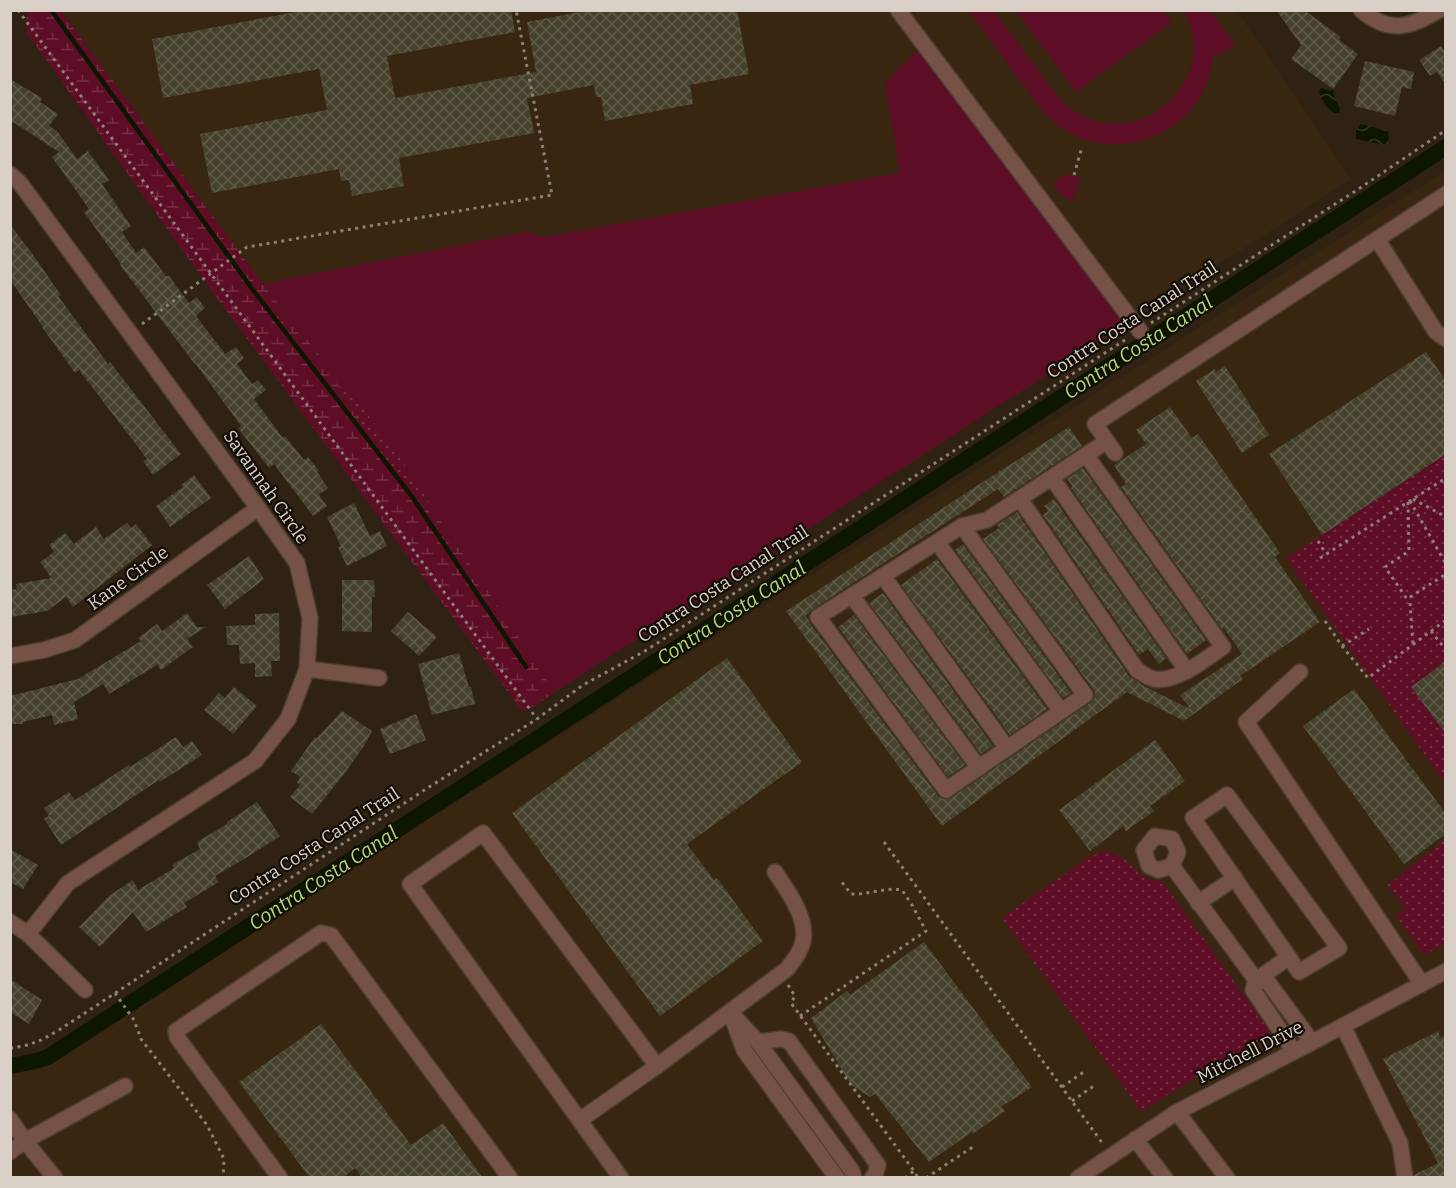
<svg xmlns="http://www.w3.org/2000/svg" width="1456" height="1188" viewBox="0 0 1456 1188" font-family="Bitter,serif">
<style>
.built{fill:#382611}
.grass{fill:url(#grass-dots)}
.wetland{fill:url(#wetland-marsh)}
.pitch{fill:#5e0d26}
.water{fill:url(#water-waves)}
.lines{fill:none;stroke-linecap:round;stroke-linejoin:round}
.stream{stroke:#0c1601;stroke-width:4.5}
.canal{stroke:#0c1601;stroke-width:16}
.building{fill:url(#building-cross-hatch)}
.minor-casing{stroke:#4b3e30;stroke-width:18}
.path{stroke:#8c8075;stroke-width:3;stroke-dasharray:3 4.5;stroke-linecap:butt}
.minor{stroke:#765246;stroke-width:15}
.labels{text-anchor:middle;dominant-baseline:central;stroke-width:4.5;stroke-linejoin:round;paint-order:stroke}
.street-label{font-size:18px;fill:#d9d0c7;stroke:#130d07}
.water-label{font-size:20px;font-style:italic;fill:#addd73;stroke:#130d07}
</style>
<defs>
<pattern id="grass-dots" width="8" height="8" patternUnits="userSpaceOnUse" patternTransform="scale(1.5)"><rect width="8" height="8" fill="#5e0d26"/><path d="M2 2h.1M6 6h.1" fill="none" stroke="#742f44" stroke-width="1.8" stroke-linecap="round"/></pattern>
<pattern id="wetland-marsh" width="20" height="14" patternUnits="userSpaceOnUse" patternTransform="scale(1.5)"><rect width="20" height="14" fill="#5e0d26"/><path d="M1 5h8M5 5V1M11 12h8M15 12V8" fill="none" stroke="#742f44"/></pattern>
<pattern id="water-waves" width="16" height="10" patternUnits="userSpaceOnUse" patternTransform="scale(1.5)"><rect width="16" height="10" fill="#0c1601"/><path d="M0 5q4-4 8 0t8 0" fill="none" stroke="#2f3725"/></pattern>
<pattern id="building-cross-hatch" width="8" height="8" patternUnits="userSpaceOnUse" patternTransform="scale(1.5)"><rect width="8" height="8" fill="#45412d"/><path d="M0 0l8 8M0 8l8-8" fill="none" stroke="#5f5b4a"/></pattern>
</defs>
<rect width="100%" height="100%" fill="#302213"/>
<g class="built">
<polygon points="61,11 1237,11 1351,179 555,692 389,441 263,284"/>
<polygon points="1445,171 1445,1177 11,1177 10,1072 32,1069 50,1062 124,1013"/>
</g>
<g class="grass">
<polygon points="326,363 389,441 443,523 413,498 368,440"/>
<polygon points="1445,455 1445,784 1286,558"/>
<polygon points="1445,840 1445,944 1424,955 1396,916 1405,909 1388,885"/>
<path d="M1101,852c24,0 25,13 42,24 5,4 13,4 19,5l108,151 -5,3 2,3 -65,36 -61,37 -139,-193 87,-61z"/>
</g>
<polygon class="wetland" points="27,11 61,11 263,284 326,363 368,440 413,498 443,523 555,692 533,707 522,711 203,279 26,32"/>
<g class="pitch">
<path d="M969,11h25l60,81c6,7 12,14 20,19 66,43 148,-31 110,-100h26l25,33 -17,12 -4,-4c-2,12 -4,24 -9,36 -25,53 -96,74 -145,39 -9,-7 -16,-15 -23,-23z"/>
<polygon points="1016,11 1163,11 1172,22 1076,92"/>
<polygon points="922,46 1129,322 555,692 389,441 263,284 526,232 544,237 900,173 885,83"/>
<path d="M1065,175h8l7,3 -7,23c-13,-5 -29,-18 -8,-26z"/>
</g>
<g class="water">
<path d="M1321,88l9,3 2,-1 2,1 -1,2 7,16 -1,4h-5c-8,-5 -12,-13 -15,-22z"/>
<path d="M1360,124l28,7c1,10 2,6 -3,14l-29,-6v-8z"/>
</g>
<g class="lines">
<polyline class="stream" points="51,10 253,290 413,498 526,667"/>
<polyline class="canal" points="10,1066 36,1061 48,1057 1446,147"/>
</g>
<g class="building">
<polygon points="306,10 511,10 515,32 387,56 395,98 536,72 527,22 580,12 580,10 737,10 749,74 690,85 693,104 605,121 601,97 596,97 594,85 527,98 534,133 399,158 404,186 352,196 349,180 341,181 339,169 212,193 200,134 327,110 319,69 163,98 152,39"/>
<polygon points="1276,10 1304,10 1341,37 1339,40 1358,54 1333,89 1291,59 1301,45"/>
<polygon points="1441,46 1446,53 1446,85 1437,72 1430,76 1419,60"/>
<polygon points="1365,61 1414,72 1411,89 1402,87 1395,116 1354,106"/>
<polygon points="10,79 42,98 40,102 58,114 49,126 57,131 77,159 88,151 109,180 102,184 131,226 122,232 136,253 144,247 166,276 169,276 189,303 197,297 205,308 196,316 225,354 236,347 244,358 237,364 252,384 258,380 266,390 254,399 283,438 285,436 304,460 308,457 319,471 317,472 328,488 319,495 327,506 313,516 274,464 269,468 238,428 241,426 195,363 194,363 120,265 121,264 84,212 89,209 52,157 59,152 10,120"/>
<polygon points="10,225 31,252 61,295 58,296 108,364 110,362 181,454 153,475 143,461 147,459 79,370 75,373 42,327 43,327 10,280"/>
<polygon points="1426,352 1446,381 1446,454 1322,535 1269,454"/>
<polygon points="1225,366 1269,435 1242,453 1196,381 1215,369 1216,372"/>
<polygon points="1170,407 1192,438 1198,434 1280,553 1275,557 1320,622 1240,676 1243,679 1184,721 1127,692 942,826 786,611 972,489 1069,427 1082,446 1004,497 998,489 813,609 806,615 810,623 938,796 943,799 951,798 1090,703 1094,699 1095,693 1093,689 983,539 999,528 997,525 1017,512 1129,676 1142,685 1190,709 1180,695 1242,654 1224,628 1222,629 1121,487 1126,484 1114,465 1146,444 1136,430"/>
<polygon points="1083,468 1206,640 1187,654 1071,488 1072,486 1067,479"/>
<polygon points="194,475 211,498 170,527 156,506 183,487 181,485"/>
<polygon points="1054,499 1166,658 1159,664 1148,649 1139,655 1043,515 1048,511 1044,506"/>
<polygon points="354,503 370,536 380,531 387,546 347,566 338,547 341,546 327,517"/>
<polygon points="127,523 131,528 136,524 152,545 73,607 66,597 47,611 10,617 10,590 17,589 16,584 51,578 40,562 54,552 49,545 65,533 74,544 96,527 104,539"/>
<polygon points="963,544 1071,693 1063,698 955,550"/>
<polygon points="249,556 264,579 225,609 207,585"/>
<polygon points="937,559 1047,709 1010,735 901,585"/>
<polygon points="342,580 374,580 375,597 372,597 372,632 342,631"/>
<polygon points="883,593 993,746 981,754 869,603"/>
<polygon points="408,612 437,637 419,656 391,631"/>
<polygon points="187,613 197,627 206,627 187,639 193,647 161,670 157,665 109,694 103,684 74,702 78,719 54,725 52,715 23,722 23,724 10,724 10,696 78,679 141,641 138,638 157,624 162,631"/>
<polygon points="279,613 280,661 271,661 272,676 255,677 255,663 240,664 239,645 227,645 226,626 255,625 255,614"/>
<polygon points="854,615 965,765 948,777 838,627"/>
<polygon points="459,653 469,687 471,687 475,704 432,715 418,664"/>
<polygon points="727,658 802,762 687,844 714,880 717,878 763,941 660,1016 512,813"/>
<polygon points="1446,661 1446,734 1411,687"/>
<polygon points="234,687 257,706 233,734 204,710 219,693 225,698"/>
<polygon points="1354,689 1446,814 1446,834 1404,864 1303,726"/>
<polygon points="342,711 372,731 364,746 344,774 312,814 290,797 300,785 297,783 300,777 291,771 315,737 317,738"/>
<polygon points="416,714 426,740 390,754 380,729"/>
<polygon points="176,737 183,747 192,741 202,755 160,782 159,780 61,845 44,819 49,816 44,808 69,792 75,800 129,765 130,767"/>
<polygon points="1155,740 1185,781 1150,806 1154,811 1126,831 1123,826 1090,851 1059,810"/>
<polygon points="257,802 280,836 249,856 215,876 219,882 184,903 187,907 146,932 133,912 100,947 79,927 110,895 133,880 138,890 174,868 172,865 200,849 197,842 227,824 227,822"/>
<polygon points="10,849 38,865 23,889 10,882"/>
<polygon points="924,942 1032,1087 1001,1107 1005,1111 973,1134 972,1132 929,1162 875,1094 870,1097 851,1085 811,1018 847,991 850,995"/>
<polygon points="10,979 42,1000 29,1024 10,1012"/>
<polygon points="321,1024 411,1145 443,1123 483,1178 362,1178 355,1168 343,1178 310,1178 239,1082"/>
<polygon points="1438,1031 1441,1038 1446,1035 1446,1178 1415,1178 1414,1175 1438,1163 1383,1059"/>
</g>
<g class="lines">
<g class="minor-casing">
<g id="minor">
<polyline points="898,10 1140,331"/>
<path d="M1361,10c28,24 49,18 78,0"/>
<polyline points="10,174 20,183 258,508 297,563 310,618 307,669 288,719 255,761 68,883 28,934"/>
<polyline points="1377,239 1436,332 1446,339"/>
<polyline points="1115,453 1095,424 1446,194"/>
<polyline points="1052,478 1187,671"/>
<path d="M1020,499l117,171c5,3 11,8 17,9 23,4 51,-20 69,-32l-137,-192"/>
<polyline points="962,526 1085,695 946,790 818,617 962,526 987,520 1107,441"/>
<polyline points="937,542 1061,711"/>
<polyline points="883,576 1007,748"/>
<polyline points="852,596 979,768"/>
<polyline points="10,656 44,650 75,640 258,508"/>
<polyline points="307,669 379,678"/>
<polyline points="1300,672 1246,722 1422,984"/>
<polygon points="1227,795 1339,948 1299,972 1193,818"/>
<polygon points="1155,836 1172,839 1178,852 1172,866 1158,870 1149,866 1144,850"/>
<polyline points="1172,866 1256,980 1289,957"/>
<polyline points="1198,903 1235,878"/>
<polyline points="10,922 28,934 85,990"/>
<polyline points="730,1012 758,1042 852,1171 854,1178"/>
<polyline points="733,1020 744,1050 837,1178"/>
<polyline points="1343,1026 1400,1143 1405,1178"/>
<polyline points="758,1042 781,1039 789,1041 878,1165 875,1175 872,1178"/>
<polyline points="1294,1051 1253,990 1256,980 1268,982 1312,1042"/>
<polyline points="1177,1112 1227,1178"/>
<polyline points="10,1119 25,1141 55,1178"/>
<path d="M580,1120l77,-54 130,-97c7,-9 14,-17 16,-28 5,-23 -16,-51 -28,-69"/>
<polyline points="1135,1139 1165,1178"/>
<polyline points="10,1152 25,1141 125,1086"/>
<polyline points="280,1178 177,1037 176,1031 321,933 331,935 510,1178"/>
<polyline points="621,1178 410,884 483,833 657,1066"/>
<polyline points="1078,1178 1177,1112 1307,1045 1446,971"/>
</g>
</g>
<g class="path">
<polyline points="18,10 537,719"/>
<polyline points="1074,175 1082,147"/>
<polyline points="1151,323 1360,188 1446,130"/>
<polyline points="142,324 247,247 552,195 516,10"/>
<polyline points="1413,499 1446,517"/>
<polyline points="1410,501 1446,564"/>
<polyline points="1408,502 1409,551 1385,567 1407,599 1446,574"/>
<polyline points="1318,541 1326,554"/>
<polyline points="1320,558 1446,478"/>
<polyline points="1410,603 1413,645"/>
<polyline points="1325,621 1342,646 1368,678 1446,620"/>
<polyline points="1431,631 1446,650"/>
<polyline points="1342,646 1369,629"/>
<polyline points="884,842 1103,1144"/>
<polyline points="788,985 795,996 791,1003 914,1171"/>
<polyline points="115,993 134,1020 141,1039 207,1125 224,1159 223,1178"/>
<path d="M800,1016l126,-85 -14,-26 -10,-15c-18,-3 -33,5 -51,4l-10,-13"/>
<path d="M10,1048c21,-2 32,-8 49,-18l370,-243 108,-68 46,-34 62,-34 483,-313"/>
<polyline points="1062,1087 1085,1071"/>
<polyline points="1072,1101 1095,1085"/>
<polyline points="905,1178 914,1171 918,1178"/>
<polyline points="926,1178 974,1146"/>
</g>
<use href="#minor" class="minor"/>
</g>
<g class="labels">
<g class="street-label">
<text transform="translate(1132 320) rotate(-33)">Contra Costa Canal Trail</text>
<text transform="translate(266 487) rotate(55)">Savannah Circle</text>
<text transform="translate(128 578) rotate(-36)">Kane Circle</text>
<text transform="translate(723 584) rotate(-33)">Contra Costa Canal Trail</text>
<text transform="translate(314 846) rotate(-33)">Contra Costa Canal Trail</text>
<text transform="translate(1250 1052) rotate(-27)">Mitchell Drive</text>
</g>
<g class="water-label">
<text transform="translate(1138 347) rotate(-33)">Contra Costa Canal</text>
<text transform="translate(731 613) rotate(-33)">Contra Costa Canal</text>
<text transform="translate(323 878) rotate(-33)">Contra Costa Canal</text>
</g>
</g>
<rect width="1456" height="1188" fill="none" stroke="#d9d0c7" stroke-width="24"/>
</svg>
